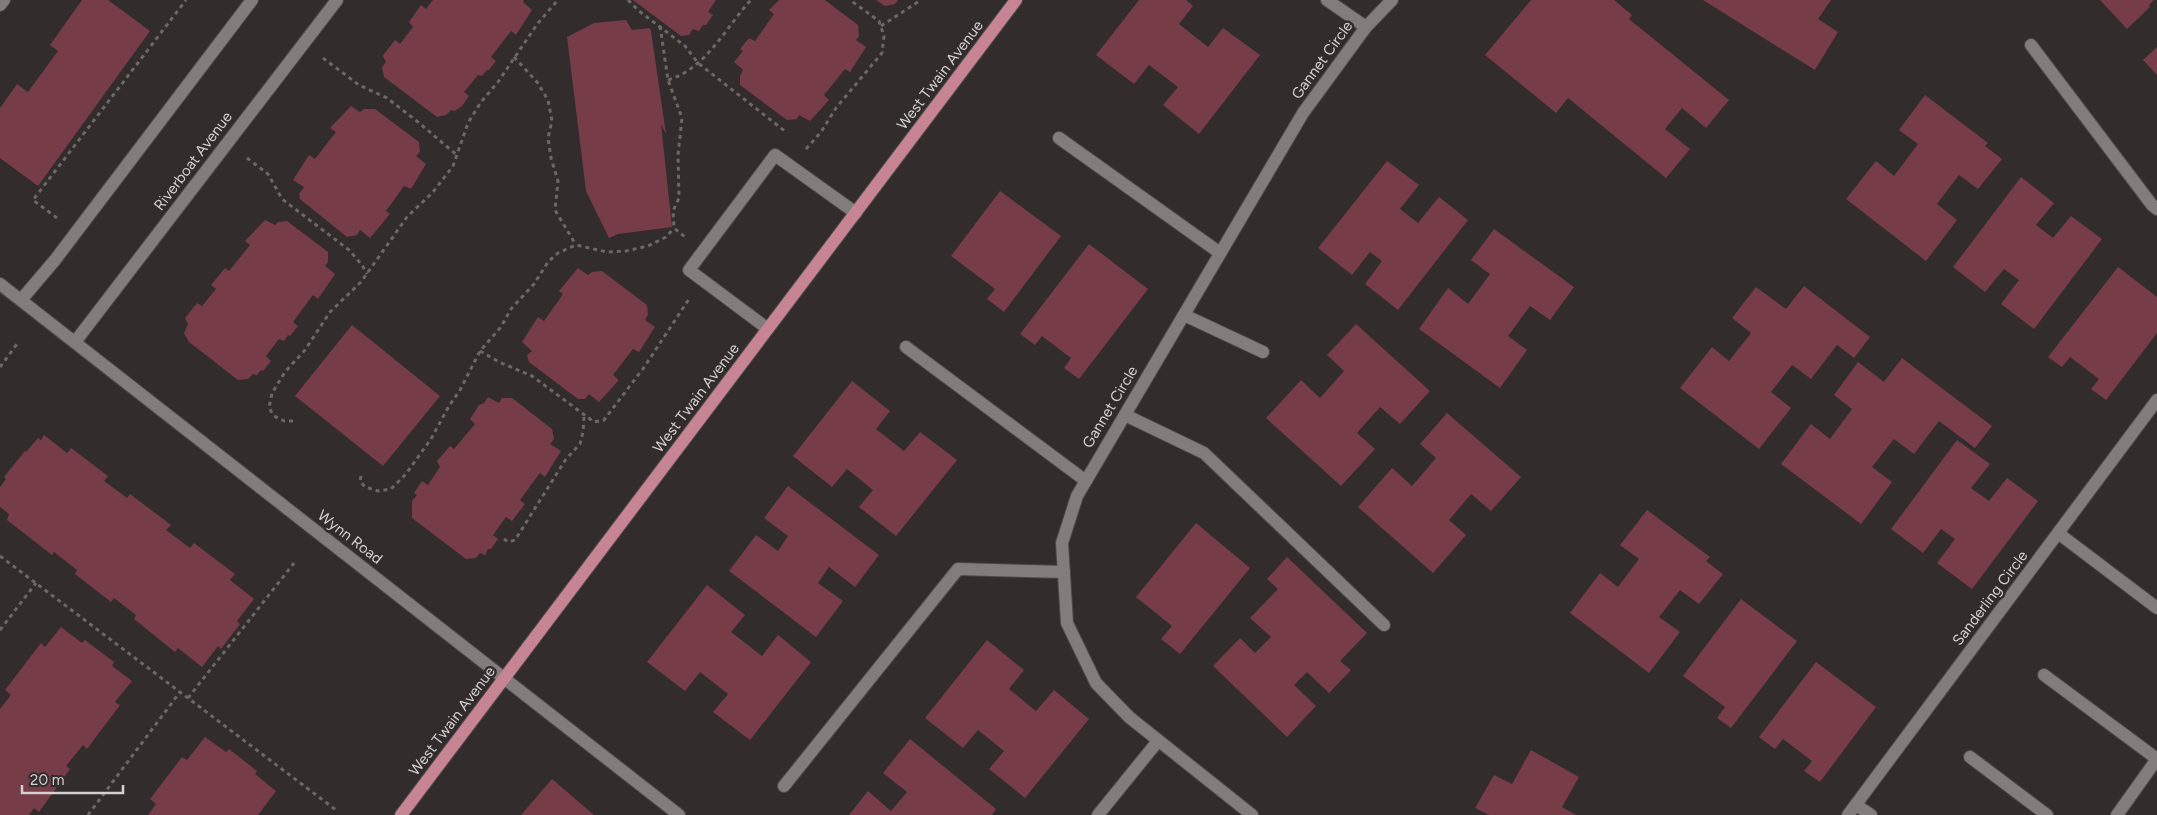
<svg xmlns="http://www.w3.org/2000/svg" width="2157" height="815" viewBox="0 0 2157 815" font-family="Figtree,sans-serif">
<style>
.building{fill:#763c48}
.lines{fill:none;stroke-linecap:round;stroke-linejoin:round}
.minor-casing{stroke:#4e494a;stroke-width:14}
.major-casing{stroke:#4e494a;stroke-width:14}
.path{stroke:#6c6768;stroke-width:3;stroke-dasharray:4 4;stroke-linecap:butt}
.minor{stroke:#837c7d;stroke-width:12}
.major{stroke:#c78492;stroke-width:12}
.labels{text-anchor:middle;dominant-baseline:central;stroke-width:5;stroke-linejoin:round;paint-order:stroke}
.street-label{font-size:15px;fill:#d4d0d1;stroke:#322c2d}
</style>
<rect width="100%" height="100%" fill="#322c2d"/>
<g class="building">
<polygon points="82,0 108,0 150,31 38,186 0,158 0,108 17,84 28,92 58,51 50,45"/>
<polygon points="433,0 524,0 523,2 532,10 516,35 511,31 491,57 496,61 489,70 487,70 482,76 478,75 464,92 469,96 462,106 455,111 451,110 446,115 437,117 384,77 382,67 386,62 383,56 384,54 395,40 400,44 413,27 409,22 421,5 426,9"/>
<polygon points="633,0 716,0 708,12 713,15 706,25 703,25 699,31 693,29 689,35 681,36"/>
<polygon points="779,0 825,0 858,25 859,36 856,40 866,47 850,72 845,69 824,95 829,100 810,121 799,115 797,119 787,120 740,85 740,76 743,70 734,62 743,51 740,49 749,38 755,41 774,14 769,10"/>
<polygon points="876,0 898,0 895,4 885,6"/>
<polygon points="1139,0 1186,0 1193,6 1179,24 1208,47 1223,28 1260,55 1199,134 1163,105 1178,87 1149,65 1134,84 1096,55"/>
<polygon points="1531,0 1614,0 1632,15 1629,19 1729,100 1706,128 1682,108 1665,129 1690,149 1666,178 1568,98 1556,113 1485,55"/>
<polygon points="1703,0 1831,0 1818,19 1838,32 1815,70"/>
<polygon points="2100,0 2154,0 2149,5 2150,7 2127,29"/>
<polygon points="626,20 632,30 650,28 651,31 666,134 661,124 672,227 618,234 609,238 586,191 567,37 594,23"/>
<polygon points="2157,47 2157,75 2143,60"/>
<polygon points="1925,95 1988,143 1985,146 2002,159 1978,189 1959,175 1937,204 1957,220 1926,261 1846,199 1876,161 1894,176 1918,144 1899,130"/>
<polygon points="351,106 360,112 364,109 375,109 419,142 420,152 416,156 426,164 411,189 404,186 386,211 390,214 370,238 360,230 357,235 347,237 300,199 299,194 304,187 293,180 309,155 315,159 336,132 330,128"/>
<polygon points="1387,161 1419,185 1400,209 1418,223 1439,197 1468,220 1398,310 1365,284 1382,261 1370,252 1352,275 1318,248"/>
<polygon points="2021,177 2054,203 2036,225 2053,238 2071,216 2102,239 2034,329 2001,304 2019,280 2004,269 1985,292 1953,267"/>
<polygon points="1000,191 1061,236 1004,312 987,299 995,289 951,256"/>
<polygon points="265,220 275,225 278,222 287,221 328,252 328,262 325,266 335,274 318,299 313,295 293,322 298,326 290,336 288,335 284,341 279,339 266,356 271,361 263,371 261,370 257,375 253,374 248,379 238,380 189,342 184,333 188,324 185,318 197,303 202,306 216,289 211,285 225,268 229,271 250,245 245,241"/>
<polygon points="1494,229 1574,287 1550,320 1530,306 1508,336 1527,350 1500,388 1419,329 1448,288 1468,304 1490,274 1471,260"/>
<polygon points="1089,244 1148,289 1079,379 1064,368 1071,358 1042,336 1035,345 1020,334"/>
<polygon points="2118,267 2157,297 2157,333 2106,400 2091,389 2099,379 2070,357 2062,367 2048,357"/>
<polygon points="578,268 588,275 592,272 602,271 647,305 648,315 645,320 655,327 639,352 633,349 613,375 619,380 599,402 589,394 585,399 578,399 529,362 527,355 532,351 522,342 538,317 544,321 563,294 559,291"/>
<polygon points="1804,286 1870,337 1854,358 1837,345 1811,379 1792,365 1771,392 1791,408 1759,449 1680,388 1712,347 1729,361 1751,333 1732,318 1756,287 1786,309"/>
<polygon points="1356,324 1430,391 1400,424 1380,407 1357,433 1375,449 1341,486 1266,418 1301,380 1320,398 1344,371 1327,355"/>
<polygon points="352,325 440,396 383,466 295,396"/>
<polygon points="1902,358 1992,426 1975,448 1939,421 1914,454 1894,439 1872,467 1892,482 1861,524 1781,464 1811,424 1830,439 1852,409 1834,395 1858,362 1884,382"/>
<polygon points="852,381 890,411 876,429 904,451 920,432 957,460 896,536 859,507 873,490 847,469 832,487 793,456"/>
<polygon points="488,397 499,403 502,398 512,398 552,429 554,439 550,444 561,451 545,477 540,473 520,500 525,504 512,521 506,517 493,535 498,539 491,549 488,549 485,555 480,553 476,558 466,559 412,518 412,501 417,495 414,493 422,481 428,485 440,467 437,461 450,446 454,449 475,424 470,419 479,405 484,403"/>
<polygon points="1447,413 1521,477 1491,511 1471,494 1449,520 1466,535 1433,573 1358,507 1392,468 1412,486 1436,458 1420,444"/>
<polygon points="44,435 67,453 71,448 108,476 104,481 127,498 130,494 171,525 166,530 190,548 194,543 235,574 230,580 254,599 237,621 240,624 221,649 218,646 202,667 178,648 175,652 134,619 136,615 114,598 111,602 75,574 77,570 54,552 52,555 7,520 9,514 0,507 0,487 6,479 4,477 25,451 26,452 38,438 41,440"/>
<polygon points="1957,440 1990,464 1971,488 1989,501 2007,478 2038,501 1972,589 1937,563 1955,539 1941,529 1923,553 1891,529"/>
<polygon points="788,486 879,555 855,587 829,567 818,583 843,601 816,637 729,571 756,535 778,551 788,536 764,518"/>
<polygon points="1647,510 1710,557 1706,561 1723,574 1699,604 1680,590 1659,617 1680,632 1649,673 1570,613 1600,573 1618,587 1639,559 1620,545"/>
<polygon points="1196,523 1250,568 1180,654 1161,639 1172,626 1136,597"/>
<polygon points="1287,557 1367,633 1340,661 1351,670 1329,693 1307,672 1294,685 1316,706 1287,737 1213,666 1240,638 1255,653 1271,637 1250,618 1278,589 1267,579"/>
<polygon points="707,585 745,615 731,632 762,656 778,635 811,662 750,740 713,712 728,694 700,672 685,691 647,662"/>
<polygon points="1741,599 1797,641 1731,728 1717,718 1725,707 1683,676"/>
<polygon points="61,627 82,643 85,640 114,662 112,666 132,681 115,702 120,705 87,749 83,745 66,766 70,769 39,812 34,808 29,815 0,815 0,709 11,695 5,690 41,643 45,647"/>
<polygon points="987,640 1024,670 1009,689 1036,711 1054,690 1089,719 1025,798 989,769 1004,751 978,730 963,748 925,718"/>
<polygon points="1816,662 1876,707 1820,782 1804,771 1812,761 1783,739 1775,749 1759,737"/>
<polygon points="205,737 226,752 229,749 257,771 255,774 276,791 258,815 148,815 156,804 150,799 182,757 187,760"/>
<polygon points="910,739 996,809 992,815 849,815 868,791 891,811 907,792 883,773"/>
<polygon points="1531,750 1579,777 1562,807 1576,815 1489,815 1475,808 1494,775 1512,784"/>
<polygon points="552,779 594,815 521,815"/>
</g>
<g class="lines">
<g class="minor-casing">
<g id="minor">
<polyline points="1327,0 1366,27"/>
<polyline points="0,5 4,0"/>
<polyline points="2031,45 2152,205 2157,209"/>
<polyline points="1059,138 1220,253"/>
<polyline points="0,284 679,815"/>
<polyline points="21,300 55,260 252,0"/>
<polyline points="1184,315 1263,352"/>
<polyline points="768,329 689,270 775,155 856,213"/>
<polyline points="75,342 337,0"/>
<polyline points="906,347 1086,481"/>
<polyline points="1125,415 1204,453 1384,625"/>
<polyline points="2058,533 2157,608"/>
<polyline points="2044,675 2157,759"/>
<polyline points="1970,757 2047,815"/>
<polyline points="784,786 958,569 1064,572"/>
<polyline points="1856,805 1871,815"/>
<polyline points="1098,815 1158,741"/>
<polyline points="1252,815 1129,717 1096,683 1067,623 1062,543 1077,496 1303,113 1366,27 1392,0"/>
<polyline points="1848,815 2157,400"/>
<polyline points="2117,815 2157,759"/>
</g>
</g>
<g class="major-casing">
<polyline id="major" points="401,815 1016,0"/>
</g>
<g class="path">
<polyline points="628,0 639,11 685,46 698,63 786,132"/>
<polyline points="660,26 668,80 682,118 678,155 679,198 673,211 674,228 685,237"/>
<polyline points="881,26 921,0"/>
<polyline points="514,57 537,82 548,100 552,121 548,138 551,158 558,181 555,210 576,245"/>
<polyline points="323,58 359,85 387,98 418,122 458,156"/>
<path d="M668,80c39,-12 57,-52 83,-80"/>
<polyline points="806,149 821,132 836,108 882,53 884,36 879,21 850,0"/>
<polyline points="247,158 268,174 282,199 349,250 362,265 367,274"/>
<polyline points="57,218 33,200 186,0"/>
<polyline points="480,351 499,362 532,376 594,422 604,420 645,366 689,299"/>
<polyline points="0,367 17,344"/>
<polyline points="293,421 284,421 274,416 269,408 272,393 285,372 305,350 330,312 361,282 407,217 433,192 453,166 468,123 481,102 498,82 538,23 558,0"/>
<polyline points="361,476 360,481 365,487 378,491 391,489 406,474 431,439 449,406 460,390 480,351 501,327 511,309 534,284 548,262 558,253 576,245 607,252 626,251 648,246 666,237 674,228"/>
<polyline points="504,539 508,542 515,540 566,459 580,444 583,432 584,417"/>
<polyline points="0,556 336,810"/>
<polyline points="0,630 36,583"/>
<polyline points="188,698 294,563"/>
<polyline points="88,815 180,692"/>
</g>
<use href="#minor" class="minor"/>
<use href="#major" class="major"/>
</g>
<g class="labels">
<g class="street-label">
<text transform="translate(1322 60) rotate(-54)">Gannet Circle</text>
<text transform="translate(940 75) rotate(-53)">West Twain Avenue</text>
<text transform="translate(193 161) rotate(-53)">Riverboat Avenue</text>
<text transform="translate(696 398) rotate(-53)">West Twain Avenue</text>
<text transform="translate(1110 407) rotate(-59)">Gannet Circle</text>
<text transform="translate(350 537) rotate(38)">Wynn Road</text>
<text transform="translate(1990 598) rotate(-53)">Sanderling Circle</text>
<text transform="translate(452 721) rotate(-53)">West Twain Avenue</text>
</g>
</g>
<path d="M22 785v8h101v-8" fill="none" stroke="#d4d0d1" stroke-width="2.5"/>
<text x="30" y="785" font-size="15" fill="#d4d0d1" stroke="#322c2d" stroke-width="4" paint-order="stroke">20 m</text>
</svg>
